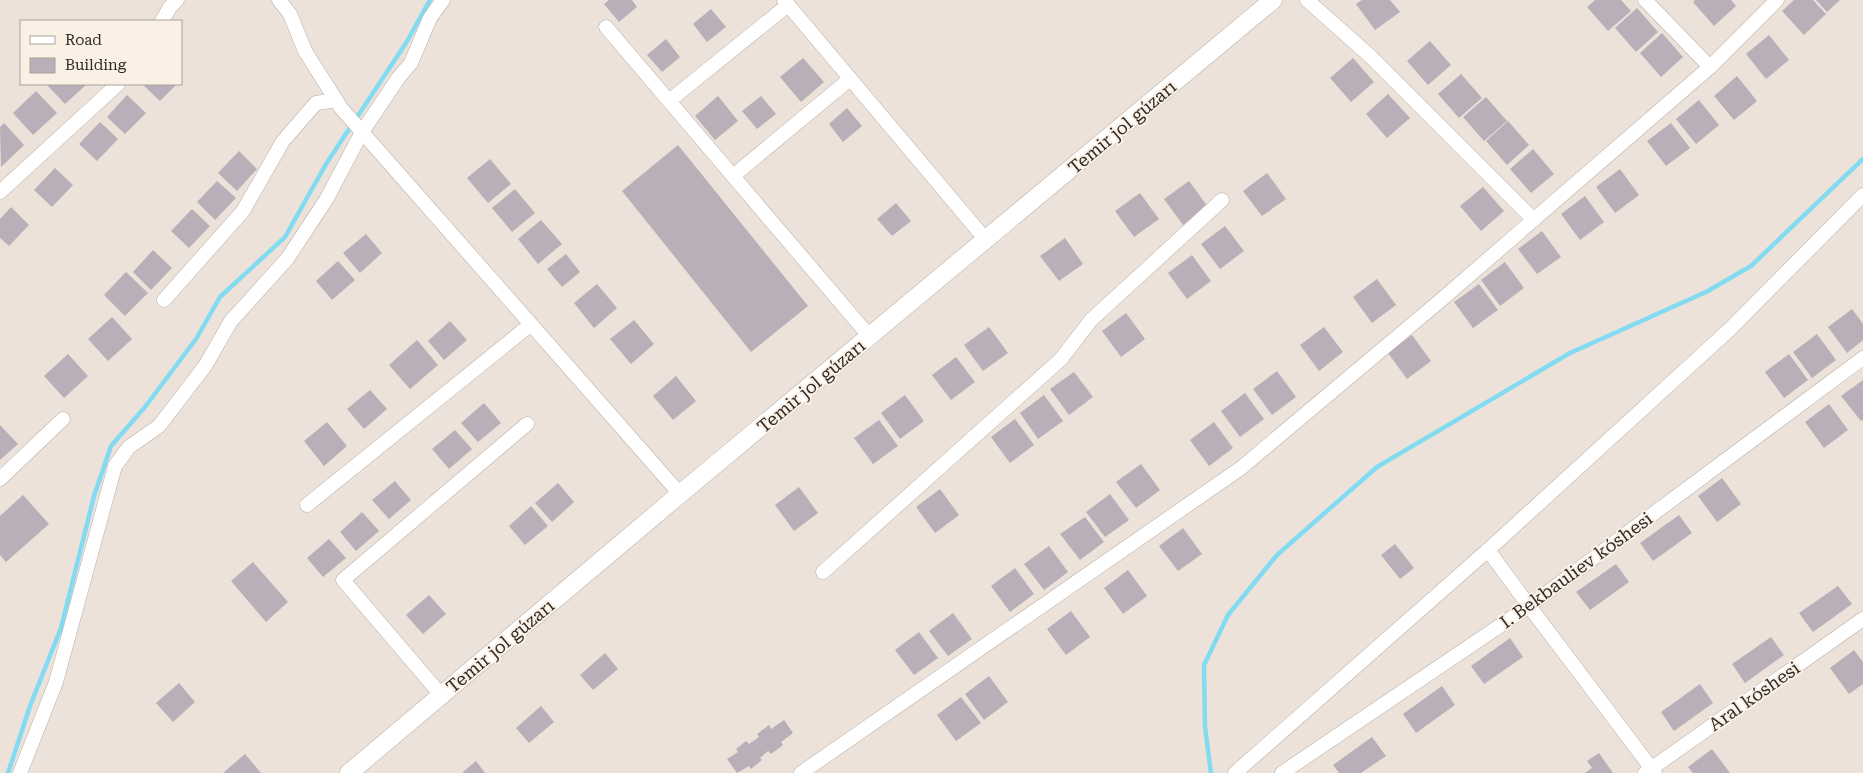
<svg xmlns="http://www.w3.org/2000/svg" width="1863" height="773" viewBox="0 0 1863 773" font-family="'Roboto Serif',serif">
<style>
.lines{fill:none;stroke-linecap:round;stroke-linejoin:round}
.stream{stroke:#83dbf1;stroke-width:4.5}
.building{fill:#b9afb8}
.minor-casing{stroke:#b8aea5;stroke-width:15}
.tertiary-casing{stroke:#b8aea5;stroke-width:19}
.minor{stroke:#fff;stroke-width:14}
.tertiary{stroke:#fff;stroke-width:18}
.labels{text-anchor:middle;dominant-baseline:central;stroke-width:4;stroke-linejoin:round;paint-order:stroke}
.street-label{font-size:18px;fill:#2f2b27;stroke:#fbf0e6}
</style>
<rect width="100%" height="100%" fill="#ede2d9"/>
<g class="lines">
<g class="stream">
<polyline points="8,773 30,706 61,628 94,496 111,446 145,407 196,339 220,297 285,237 326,164 406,43 430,0"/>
<polyline points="1211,773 1205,727 1204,665 1228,615 1277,555 1377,467 1570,353 1706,292 1751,266 1863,159"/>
</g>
</g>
<g class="building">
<polygon points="609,0 632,0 637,7 619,22 604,4"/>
<polygon points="1362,0 1390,0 1400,12 1375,30 1356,4"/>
<polygon points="1595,0 1621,0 1631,11 1608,31 1587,7"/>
<polygon points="1695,0 1731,0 1736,6 1714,26 1693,2"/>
<polygon points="1794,0 1813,0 1826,14 1804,35 1782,11"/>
<polygon points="1816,0 1840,0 1827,12"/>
<polygon points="1637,8 1658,32 1636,52 1615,28"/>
<polygon points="711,9 726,27 707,42 693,24"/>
<polygon points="1662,33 1683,57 1661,77 1640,53"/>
<polygon points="1769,35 1789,60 1766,79 1746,54"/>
<polygon points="666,39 680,57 662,72 647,55"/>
<polygon points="1430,41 1451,65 1428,85 1407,61"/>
<polygon points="803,58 824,82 801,102 780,77"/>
<polygon points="1353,58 1374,82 1351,102 1330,78"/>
<polygon points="1461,74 1482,98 1459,118 1438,94"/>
<polygon points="1737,76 1757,101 1734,120 1714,96"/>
<polygon points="46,84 87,84 65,104"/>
<polygon points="142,84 177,84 160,101"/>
<polygon points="36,91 57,113 33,135 13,113"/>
<polygon points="1388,94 1410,118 1387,138 1366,114"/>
<polygon points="127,95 146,113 125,134 107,117"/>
<polygon points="718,96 738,121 715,140 695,116"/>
<polygon points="761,96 776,114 757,129 742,111"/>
<polygon points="1486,97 1507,121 1484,141 1463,117"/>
<polygon points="1699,100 1719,125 1696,144 1676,119"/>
<polygon points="847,108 862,126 843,142 829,124"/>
<polygon points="1508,121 1529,145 1507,165 1486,141"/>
<polygon points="100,122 118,139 97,161 79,144"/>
<polygon points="4,123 24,145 1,167 0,127"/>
<polygon points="1671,123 1690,148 1666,166 1647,141"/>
<polygon points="678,145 808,306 751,352 622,191"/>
<polygon points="1533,149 1554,174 1531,193 1510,169"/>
<polygon points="239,151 257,169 237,191 218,173"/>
<polygon points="490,159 511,184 488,203 467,178"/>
<polygon points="55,168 73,185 52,207 34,190"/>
<polygon points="1620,169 1639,195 1615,213 1596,187"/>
<polygon points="1267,173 1286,199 1262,216 1243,191"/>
<polygon points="217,181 236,198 215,220 197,202"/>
<polygon points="1189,181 1208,207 1183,225 1164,199"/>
<polygon points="1483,187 1504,211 1481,231 1460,206"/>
<polygon points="515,189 535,213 512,232 492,208"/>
<polygon points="1140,193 1159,219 1134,237 1115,211"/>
<polygon points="1585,196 1604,222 1580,240 1561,214"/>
<polygon points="896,203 911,221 892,236 877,219"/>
<polygon points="11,207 29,225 9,246 0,238 0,219"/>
<polygon points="192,209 210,226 189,248 171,231"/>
<polygon points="541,220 562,244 538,264 518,239"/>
<polygon points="1225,226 1244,251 1220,269 1201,244"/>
<polygon points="1542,231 1561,257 1537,274 1518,249"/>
<polygon points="366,234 382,253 360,273 343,253"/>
<polygon points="1065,238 1083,264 1059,281 1040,256"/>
<polygon points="153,250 172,268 151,290 133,272"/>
<polygon points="566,254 580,272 562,287 547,269"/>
<polygon points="1192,255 1211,281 1187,299 1168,273"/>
<polygon points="338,261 355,280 332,300 316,281"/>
<polygon points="1505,262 1524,288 1500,306 1481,280"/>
<polygon points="126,272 148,293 125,316 104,295"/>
<polygon points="1377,279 1396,305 1372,323 1353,297"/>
<polygon points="597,284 617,308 594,328 574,303"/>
<polygon points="1479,284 1498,310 1473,328 1454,302"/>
<polygon points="1852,309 1863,324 1863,340 1847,353 1828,327"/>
<polygon points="1126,313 1145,339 1121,357 1102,331"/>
<polygon points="112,317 132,339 108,361 88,339"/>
<polygon points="634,320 654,344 631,364 610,339"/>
<polygon points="450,321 467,340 444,360 428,341"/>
<polygon points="989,327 1008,353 983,371 964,345"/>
<polygon points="1324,327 1343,352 1319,371 1300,345"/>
<polygon points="1817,334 1836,360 1812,378 1793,352"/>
<polygon points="1412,335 1431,361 1407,379 1388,353"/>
<polygon points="417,340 438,365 410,389 389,365"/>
<polygon points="68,354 88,376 64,398 44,376"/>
<polygon points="1789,354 1808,380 1784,398 1765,372"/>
<polygon points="956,357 975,382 951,400 932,375"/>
<polygon points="1277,371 1296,397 1272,415 1253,389"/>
<polygon points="1074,372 1093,397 1069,415 1050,389"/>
<polygon points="676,376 696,401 673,420 653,396"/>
<polygon points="1863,380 1863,420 1861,421 1841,396"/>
<polygon points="370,390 387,409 364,429 347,409"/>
<polygon points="1245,393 1264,419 1240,437 1221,411"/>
<polygon points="905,395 924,421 900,439 881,413"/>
<polygon points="1044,395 1063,421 1038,439 1020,413"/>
<polygon points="484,403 501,423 478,442 461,423"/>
<polygon points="1829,404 1848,430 1824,448 1805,422"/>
<polygon points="1015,419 1034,445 1010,463 991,437"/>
<polygon points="879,420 898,446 873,464 854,438"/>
<polygon points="327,422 347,446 324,466 304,441"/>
<polygon points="1214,422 1233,448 1209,466 1190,440"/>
<polygon points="0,425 18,444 0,460"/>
<polygon points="455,430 472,449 449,469 432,449"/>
<polygon points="1141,464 1160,490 1136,508 1116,482"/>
<polygon points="1722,478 1741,504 1717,522 1698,496"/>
<polygon points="395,481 411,500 389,519 372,500"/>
<polygon points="558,483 574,502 552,522 535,503"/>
<polygon points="799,487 818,513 794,531 775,505"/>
<polygon points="940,489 959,515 935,533 916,507"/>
<polygon points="1110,494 1129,520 1105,537 1086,512"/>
<polygon points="23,495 49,524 6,562 0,555 0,516"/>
<polygon points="531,506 548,526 525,545 509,526"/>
<polygon points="362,512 379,531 356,551 340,532"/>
<polygon points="1679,515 1692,533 1653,561 1640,543"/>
<polygon points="1085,517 1104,542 1080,560 1060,534"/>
<polygon points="1183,528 1202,554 1178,571 1159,546"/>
<polygon points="329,539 346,558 323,577 307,558"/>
<polygon points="1395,544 1414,568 1400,579 1381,555"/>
<polygon points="1049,546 1068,572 1044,590 1024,564"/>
<polygon points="253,562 288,602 266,622 231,581"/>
<polygon points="1616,564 1629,582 1590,610 1576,592"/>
<polygon points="1015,568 1034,594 1010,612 991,586"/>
<polygon points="1128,570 1147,596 1123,614 1104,588"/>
<polygon points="1838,586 1852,604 1813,632 1799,613"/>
<polygon points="429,595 446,614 423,634 406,615"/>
<polygon points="1071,611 1090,637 1066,655 1047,629"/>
<polygon points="953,613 972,639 948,656 929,631"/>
<polygon points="919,632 938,658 914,675 895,650"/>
<polygon points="1771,637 1784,655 1745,683 1732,664"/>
<polygon points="1510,638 1523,657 1484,684 1471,666"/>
<polygon points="1854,650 1863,662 1863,684 1849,694 1830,668"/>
<polygon points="605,653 618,669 593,690 580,675"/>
<polygon points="989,676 1008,702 984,720 965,694"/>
<polygon points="179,683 195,702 173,722 156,703"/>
<polygon points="1700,684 1713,703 1674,731 1661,712"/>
<polygon points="1442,686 1455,705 1416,733 1403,714"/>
<polygon points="961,697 981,723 956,741 937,715"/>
<polygon points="541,706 554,722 529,743 516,728"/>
<polygon points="784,720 793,733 781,742 783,745 771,754 768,751 760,758 762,760 751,769 749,766 737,773 727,759 738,752 736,749 746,741 749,744 759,737 757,734 769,725 771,729"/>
<polygon points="1372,737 1386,756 1361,773 1339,773 1333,765"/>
<polygon points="1712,749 1730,773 1693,773 1688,767"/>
<polygon points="1599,753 1613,773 1585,773 1592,768 1587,761"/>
<polygon points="245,754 261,773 223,773"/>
<polygon points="476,761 485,773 462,773"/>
</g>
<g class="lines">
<g class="minor-casing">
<g id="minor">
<polyline points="279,0 290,14 305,51 341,108 680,494"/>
<polyline points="784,0 986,240"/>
<polyline points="1307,0 1370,56 1534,220"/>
<polyline points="1645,0 1710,67"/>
<polyline points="162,21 170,7 177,0"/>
<polyline points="606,27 870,337"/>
<polyline points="669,101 788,5"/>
<polyline points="733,176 850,79"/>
<polyline points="0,192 118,84"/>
<polyline points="164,300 243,211 283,141 316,103 336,100"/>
<polyline points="0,479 63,419"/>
<polyline points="307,505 530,325"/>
<polyline points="1488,550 1529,606 1655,773"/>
<polyline points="823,572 1061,359 1091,320 1222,200"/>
<polyline points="441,695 343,580 527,424"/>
<polyline points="20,773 56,682 115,466 129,447 159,426 205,366 231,321 287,259 326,200 362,132 399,77 411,63 430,18 443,0"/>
<polyline points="801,773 1241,468 1441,300 1710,67 1777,0"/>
<polyline points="1235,773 1488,550 1729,330 1863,195"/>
<polyline points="1282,773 1529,606 1863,358"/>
<polyline points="1645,773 1863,619"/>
</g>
</g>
<g class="tertiary-casing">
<polyline id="tertiary" points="349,773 680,494 1273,0"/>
</g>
<use href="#minor" class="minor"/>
<use href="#tertiary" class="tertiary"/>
</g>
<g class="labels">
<g class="street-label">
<text transform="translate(1122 127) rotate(-40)">Temir jol gúzarı</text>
<text transform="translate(811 386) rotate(-40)">Temir jol gúzarı</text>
<text transform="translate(1576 570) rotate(-36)">I. Bekbauliev kóshesi</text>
<text transform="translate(500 646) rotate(-40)">Temir jol gúzarı</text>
<text transform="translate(1754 696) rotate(-35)">Aral kóshesi</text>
</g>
</g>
<rect x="20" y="20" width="162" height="65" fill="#fbf0e6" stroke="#a9a19a"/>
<rect x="30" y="36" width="25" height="8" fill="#ffffff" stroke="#a9a19a"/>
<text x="65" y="45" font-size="15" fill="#2f2b27">Road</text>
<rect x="30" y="58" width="25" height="15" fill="#b9afb8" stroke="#a9a19a"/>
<text x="65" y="70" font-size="15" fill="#2f2b27">Building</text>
</svg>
